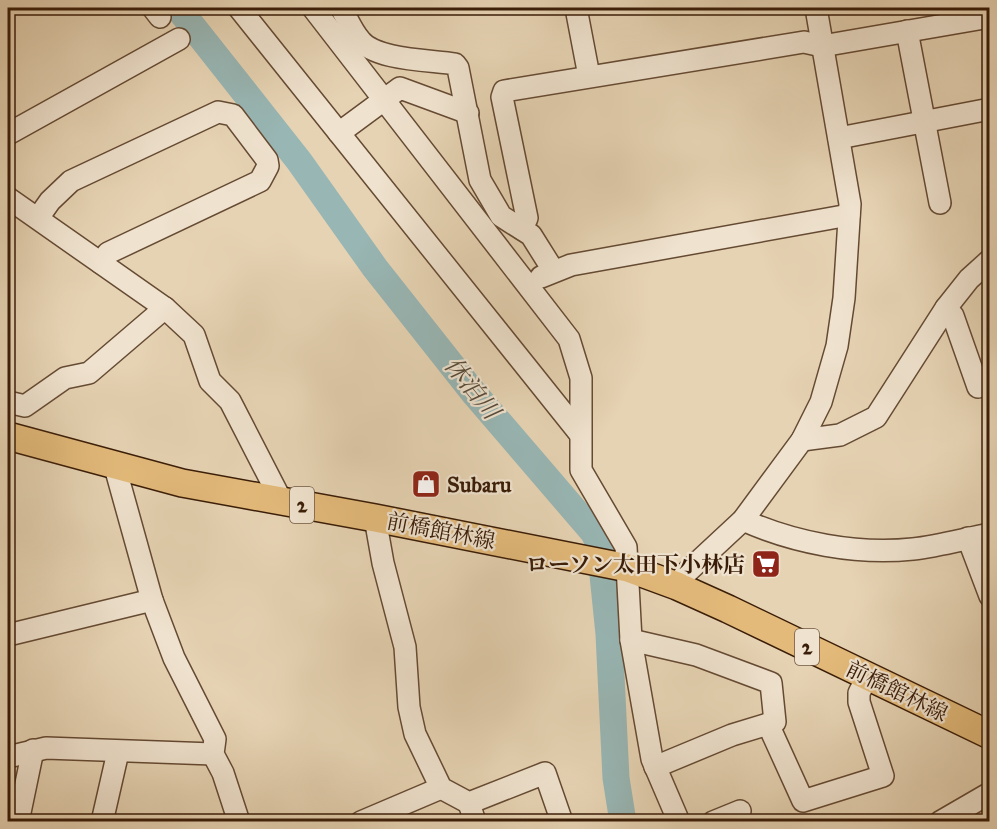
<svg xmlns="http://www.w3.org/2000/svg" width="997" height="829" viewBox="0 0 997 829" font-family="'IM FELL Great Primer','Noto Serif JP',serif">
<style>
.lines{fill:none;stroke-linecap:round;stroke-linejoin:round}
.river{stroke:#98b6b4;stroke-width:27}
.minor-casing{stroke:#654a33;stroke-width:24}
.major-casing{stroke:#3a1d08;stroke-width:30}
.minor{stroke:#efe2ce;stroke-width:21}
.major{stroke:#e3ba7a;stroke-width:27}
.labels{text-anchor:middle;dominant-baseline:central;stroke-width:4.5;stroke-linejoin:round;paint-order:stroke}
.shield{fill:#efe2ce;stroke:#705843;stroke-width:1.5}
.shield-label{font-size:21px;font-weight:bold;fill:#3a1d08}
.poi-label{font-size:22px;font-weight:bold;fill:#3a1d08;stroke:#efe2ce;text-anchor:start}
.street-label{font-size:22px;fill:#3a1d08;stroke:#efe2ce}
.water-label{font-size:24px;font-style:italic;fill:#564b3c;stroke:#efe2ce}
</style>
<rect width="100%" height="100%" fill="#e6d3b3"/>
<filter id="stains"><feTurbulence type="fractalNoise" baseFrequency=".00333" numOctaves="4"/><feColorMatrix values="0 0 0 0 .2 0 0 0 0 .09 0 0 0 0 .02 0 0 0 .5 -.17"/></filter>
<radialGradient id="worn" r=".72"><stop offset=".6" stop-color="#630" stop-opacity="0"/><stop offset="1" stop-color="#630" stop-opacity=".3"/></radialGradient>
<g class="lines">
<polyline class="river" points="178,8 299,161 375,268 473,392 594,533 600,546 609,634 616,778 623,822"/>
<g class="minor-casing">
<g id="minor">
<polyline points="153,8 160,17"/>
<polyline points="239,8 580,434"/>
<polyline points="313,8 569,339 581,378 581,470 626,547 631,640 652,759 679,822"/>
<path d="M341,8c6,10 11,23 19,32 15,20 70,20 95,24l3,4 22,112 21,36 30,19 22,35"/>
<polyline points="576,8 589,76"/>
<polyline points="907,31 940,203"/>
<polyline points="339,133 400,88 468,113"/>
<polyline points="8,134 179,39"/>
<polyline points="839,138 990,109"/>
<polyline points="8,198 165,308 194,335 210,381 230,401 282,502"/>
<polyline points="38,218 50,201 71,181 218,112 233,115 267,160 268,166 260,181 108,253 101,263"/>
<polyline points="522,229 527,218 502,97 504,91 804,42 822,46 990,17"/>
<polyline points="541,277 571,265 849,215"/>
<polyline points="946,308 953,316 978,387"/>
<polyline points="8,402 25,406 65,378 89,373 165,308"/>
<polyline points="802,440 840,435 876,417 946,308 969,279 990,260"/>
<polyline points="115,467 152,600 174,658 215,739 213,754 223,773 239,822"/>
<polyline points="375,518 383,563 405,647 409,707 415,734 441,788 469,803 545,773 562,822"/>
<path d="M743,520c51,23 114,35 170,29 25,-3 51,-10 77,-15"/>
<polyline points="968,538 990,596"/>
<polyline points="677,586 686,573 743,520 802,440 821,402 837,346 844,298 850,204 816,8"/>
<polyline points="8,635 152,600"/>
<polyline points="631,640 696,655 771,683 775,722 732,735 655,767"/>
<polyline points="768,724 803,801 883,776 859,702 859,693 867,677"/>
<polyline points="8,757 46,748 213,754"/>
<polyline points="469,803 475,822"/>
<polyline points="18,822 33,750"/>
<polyline points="102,822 118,752"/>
<polyline points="361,822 441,788"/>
<polyline points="713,822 740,811"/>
<polyline points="940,822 990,793"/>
</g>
</g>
<g class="major-casing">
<polyline id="major" points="8,436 182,483 375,518 628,568 677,586 728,609 990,735"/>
</g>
<use href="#minor" class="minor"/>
<use href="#major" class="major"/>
</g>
<defs>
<g id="shop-square" transform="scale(1.5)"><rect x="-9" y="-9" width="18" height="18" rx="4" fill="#8f2418" stroke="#efe2ce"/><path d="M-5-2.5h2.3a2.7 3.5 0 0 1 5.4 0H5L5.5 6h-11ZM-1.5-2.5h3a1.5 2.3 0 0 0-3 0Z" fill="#fff"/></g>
<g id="supermarket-square" transform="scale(1.5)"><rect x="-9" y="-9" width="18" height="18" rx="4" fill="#8f2418" stroke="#efe2ce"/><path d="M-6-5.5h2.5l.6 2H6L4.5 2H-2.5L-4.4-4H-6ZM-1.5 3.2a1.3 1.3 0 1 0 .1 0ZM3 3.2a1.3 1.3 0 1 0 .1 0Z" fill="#fff"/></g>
</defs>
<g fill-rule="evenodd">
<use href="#shop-square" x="426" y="484"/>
<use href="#supermarket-square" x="766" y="564"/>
</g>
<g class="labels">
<g class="shield">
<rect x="290" y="487" width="24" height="36" rx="4.5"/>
<rect x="795" y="629" width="24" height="36" rx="4.5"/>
</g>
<g class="shield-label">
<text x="302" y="505">2</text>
<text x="807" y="647">2</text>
</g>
<g class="poi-label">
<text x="447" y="484">Subaru</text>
<text x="745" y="564" text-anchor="end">ローソン太田下小林店</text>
</g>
<g class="street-label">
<text transform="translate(441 531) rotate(11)">前橋館林線</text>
<text transform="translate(897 691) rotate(26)">前橋館林線</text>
</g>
<g class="water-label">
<text transform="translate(472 388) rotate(51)">休泊川</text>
</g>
</g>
<rect width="997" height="829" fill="none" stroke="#e6d3b3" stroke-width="30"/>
<rect x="9" y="9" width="979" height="811" fill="none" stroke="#3a1d08" stroke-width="3"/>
<rect x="15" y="15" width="967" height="799" fill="none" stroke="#3a1d08" stroke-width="1.5"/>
<rect width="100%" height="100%" filter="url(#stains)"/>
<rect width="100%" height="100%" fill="url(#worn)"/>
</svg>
